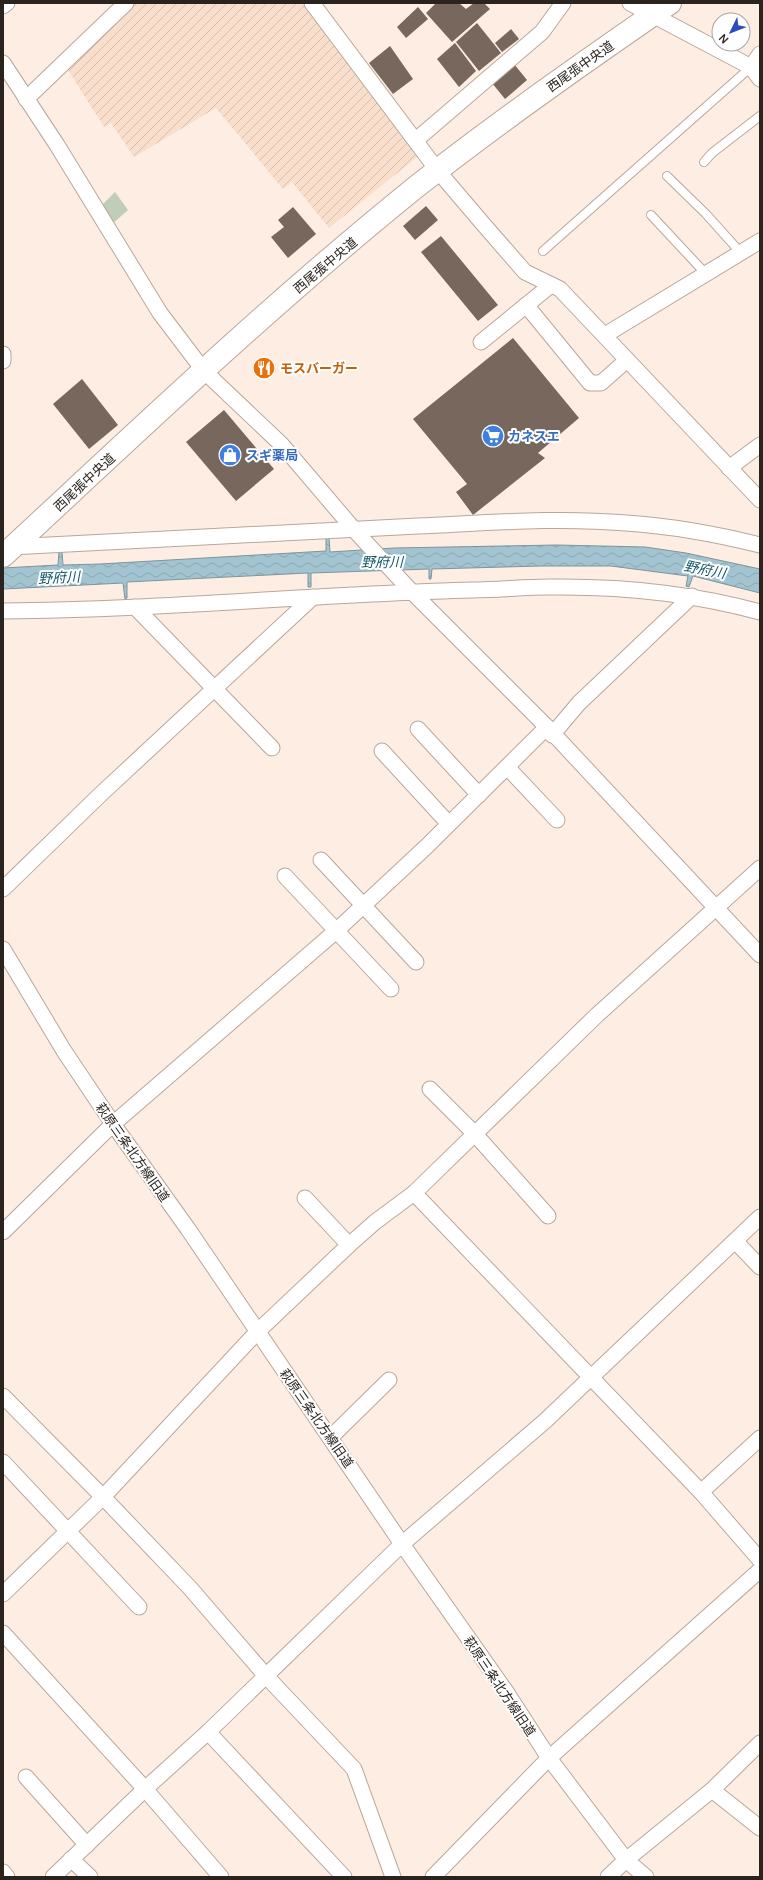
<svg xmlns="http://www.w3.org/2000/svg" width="763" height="1880" viewBox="0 0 763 1880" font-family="Manrope,'Noto Sans JP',sans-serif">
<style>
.industrial{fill:url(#industrial-furrows)}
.park{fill:#c0ceb9}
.water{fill:url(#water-waves);stroke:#7e949b}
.building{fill:#78675c}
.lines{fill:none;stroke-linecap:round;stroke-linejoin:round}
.service-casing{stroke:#b9a79a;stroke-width:10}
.minor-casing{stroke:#b9a79a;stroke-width:17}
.primary-casing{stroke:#b9a79a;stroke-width:24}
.service{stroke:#fff;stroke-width:8}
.minor{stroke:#fff;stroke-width:15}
.primary{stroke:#fff;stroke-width:22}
.labels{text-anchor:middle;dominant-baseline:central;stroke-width:4;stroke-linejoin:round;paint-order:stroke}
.street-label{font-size:13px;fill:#2a231e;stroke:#fefefe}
.food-label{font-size:13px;font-weight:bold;fill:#c56008;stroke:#fefefe;text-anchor:start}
.shop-label{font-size:13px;font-weight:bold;fill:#366cbe;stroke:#fefefe;text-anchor:start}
.water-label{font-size:14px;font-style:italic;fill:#145769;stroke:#fefefe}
</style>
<defs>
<pattern id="industrial-furrows" width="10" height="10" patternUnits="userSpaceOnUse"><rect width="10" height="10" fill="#f9decc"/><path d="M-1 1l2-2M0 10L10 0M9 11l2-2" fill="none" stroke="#d6beaf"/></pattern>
<pattern id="water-waves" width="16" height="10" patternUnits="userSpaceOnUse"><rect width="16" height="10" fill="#a2c4d0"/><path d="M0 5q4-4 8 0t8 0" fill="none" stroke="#8ca8b2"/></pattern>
</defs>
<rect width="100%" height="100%" fill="#fdede3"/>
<polygon class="industrial" points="132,3 304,3 422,153 329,228 292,182 283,189 216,108 134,157 111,123 104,127 65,65"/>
<polygon class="park" points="115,192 128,210 111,225 101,206"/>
<polygon class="water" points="329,538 330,552 394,548 557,545 645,547 686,553 760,569 760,593 693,576 689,587 686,586 688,576 611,566 541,566 432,569 431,579 429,579 429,569 311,573 311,587 308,587 308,573 127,582 127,598 125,599 123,583 3,589 3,568 58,565 59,552 62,552 63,565 100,564 326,551 326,539"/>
<g class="building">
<polygon points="436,3 459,3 466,9 474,3 484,3 490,9 452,42 426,13"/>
<polygon points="418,7 428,19 406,38 397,27"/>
<polygon points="477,23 501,53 479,71 456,42"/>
<polygon points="511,29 519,39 502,52 495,43"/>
<polygon points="455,43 476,71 459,87 437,59"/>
<polygon points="390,46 413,79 393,94 369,63"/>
<polygon points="514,64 527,80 505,99 492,83"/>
<polygon points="426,206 438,220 415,240 403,226"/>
<polygon points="293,207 316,234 288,258 271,237 284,227 278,220"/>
<polygon points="441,236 498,305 478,321 421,252"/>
<polygon points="513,338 579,418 538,453 545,458 473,515 456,492 467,484 413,419"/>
<polygon points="82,379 118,425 89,449 53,404"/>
<polygon points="224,410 274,469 236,501 186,442"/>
</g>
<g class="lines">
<g class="service-casing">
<g id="service">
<polyline points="704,162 712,153 760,116"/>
<polyline points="667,176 706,214 741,253"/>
<polyline points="651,215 706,274"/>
<polyline points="543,251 751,67"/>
</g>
</g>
<g class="minor-casing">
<g id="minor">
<polyline points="312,3 438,171 484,225 525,272 560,289 760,500"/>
<polyline points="630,3 751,67 760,79"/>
<polyline points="3,6 7,3"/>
<polyline points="3,63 57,145 160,313 204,371 282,445 357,533 412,592 547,727 760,955"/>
<polyline points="751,67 760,54"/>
<polyline points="26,99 126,3"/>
<polyline points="416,140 542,32 563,3"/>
<polyline points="526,305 590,383 601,383 627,360"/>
<polyline points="605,335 760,241"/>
<polyline points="481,342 551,285"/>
<polyline points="3,354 3,361"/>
<polyline points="729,468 760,445"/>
<path d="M10,547c136,-6 272,-15 408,-21 69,-3 139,-9 208,-3 45,3 90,11 134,22"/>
<polyline points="135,607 272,748"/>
<path d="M3,611c157,-1 313,-17 469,-21 26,0 51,-3 77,-3 71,-1 142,6 211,25"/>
<polyline points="418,729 479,795"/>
<polyline points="552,735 579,703 692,596"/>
<polyline points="382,751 449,824"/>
<polyline points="507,767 557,820"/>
<polyline points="321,860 416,962"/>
<polyline points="285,876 391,989"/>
<polyline points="3,889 102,793 313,597"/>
<polyline points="3,949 64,1051 113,1124 188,1229 402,1544 507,1693 549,1758 626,1860 646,1877"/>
<polyline points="430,1089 474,1133 548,1216"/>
<polyline points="414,1193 701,1492 760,1560"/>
<polyline points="305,1198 349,1245"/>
<polyline points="3,1232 113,1124 336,931 427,846 547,727"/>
<polyline points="735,1241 760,1267"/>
<polyline points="3,1396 103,1497 190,1588 266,1676 354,1769 393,1877"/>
<polyline points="331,1437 389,1380"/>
<polyline points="3,1462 139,1607"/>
<polyline points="701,1492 760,1438"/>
<polyline points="3,1594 103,1497 257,1332 349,1245 375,1222 414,1193 597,1015 760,868"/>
<polyline points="3,1633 145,1789 221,1877"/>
<polyline points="208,1732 344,1877"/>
<polyline points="26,1777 87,1845"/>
<polyline points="712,1790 760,1828"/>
<polyline points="71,1859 90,1877"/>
<polyline points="3,1872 7,1877"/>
<polyline points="53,1877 145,1789 208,1732 402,1544 545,1421 760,1217"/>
<polyline points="433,1877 549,1758 760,1570"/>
<polyline points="608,1877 626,1860 712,1790 760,1743"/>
</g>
</g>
<g class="primary-casing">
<path id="primary" d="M3,556c135,-125 269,-253 413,-369 82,-65 168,-125 254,-184"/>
</g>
<use href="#service" class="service"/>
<use href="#minor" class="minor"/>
<use href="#primary" class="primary"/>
</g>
<defs>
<g id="restaurant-disc" transform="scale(1.15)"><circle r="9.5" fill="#e8710a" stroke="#fefefe"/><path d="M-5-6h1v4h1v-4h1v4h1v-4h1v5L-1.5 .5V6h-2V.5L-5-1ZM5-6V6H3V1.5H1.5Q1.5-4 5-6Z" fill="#fff"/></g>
<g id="supermarket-disc" transform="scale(1.15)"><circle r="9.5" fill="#3f7fe0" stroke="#fefefe"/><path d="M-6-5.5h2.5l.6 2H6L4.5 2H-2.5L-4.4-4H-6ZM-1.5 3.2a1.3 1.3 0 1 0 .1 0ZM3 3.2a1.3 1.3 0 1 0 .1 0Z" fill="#fff"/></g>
<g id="shop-disc" transform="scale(1.15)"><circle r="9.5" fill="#3f7fe0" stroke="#fefefe"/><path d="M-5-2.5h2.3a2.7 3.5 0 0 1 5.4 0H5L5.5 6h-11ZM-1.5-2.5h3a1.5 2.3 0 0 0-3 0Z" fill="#fff"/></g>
</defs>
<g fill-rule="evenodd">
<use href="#restaurant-disc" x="264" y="368"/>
<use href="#supermarket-disc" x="493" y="436"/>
<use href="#shop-disc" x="230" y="455"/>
</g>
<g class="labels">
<g class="street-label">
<text transform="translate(580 66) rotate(-35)">西尾張中央道</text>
<text transform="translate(325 265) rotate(-40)">西尾張中央道</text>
<text transform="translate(84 482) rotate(-43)">西尾張中央道</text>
<text transform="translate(133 1152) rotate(55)">萩原三条北方線旧道</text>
<text transform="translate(317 1418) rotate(55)">萩原三条北方線旧道</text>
<text transform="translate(500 1686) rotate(56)">萩原三条北方線旧道</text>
</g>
<g class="food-label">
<text x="280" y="368">モスバーガー</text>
</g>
<g class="shop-label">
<text x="508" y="436">カネスエ</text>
<text x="246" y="455">スギ薬局</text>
</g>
<g class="water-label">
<text x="382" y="561">野府川</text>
<text transform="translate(705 569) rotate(11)">野府川</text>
<text transform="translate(59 577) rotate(-3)">野府川</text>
</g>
</g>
<rect width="763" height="1880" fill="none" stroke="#2a231e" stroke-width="8"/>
<g transform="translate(731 32) rotate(227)"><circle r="19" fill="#fefefe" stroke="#a9a6a4"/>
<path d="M0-3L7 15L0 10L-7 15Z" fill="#2e4bbb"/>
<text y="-6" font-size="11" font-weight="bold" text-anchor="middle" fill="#2a231e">N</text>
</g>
</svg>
